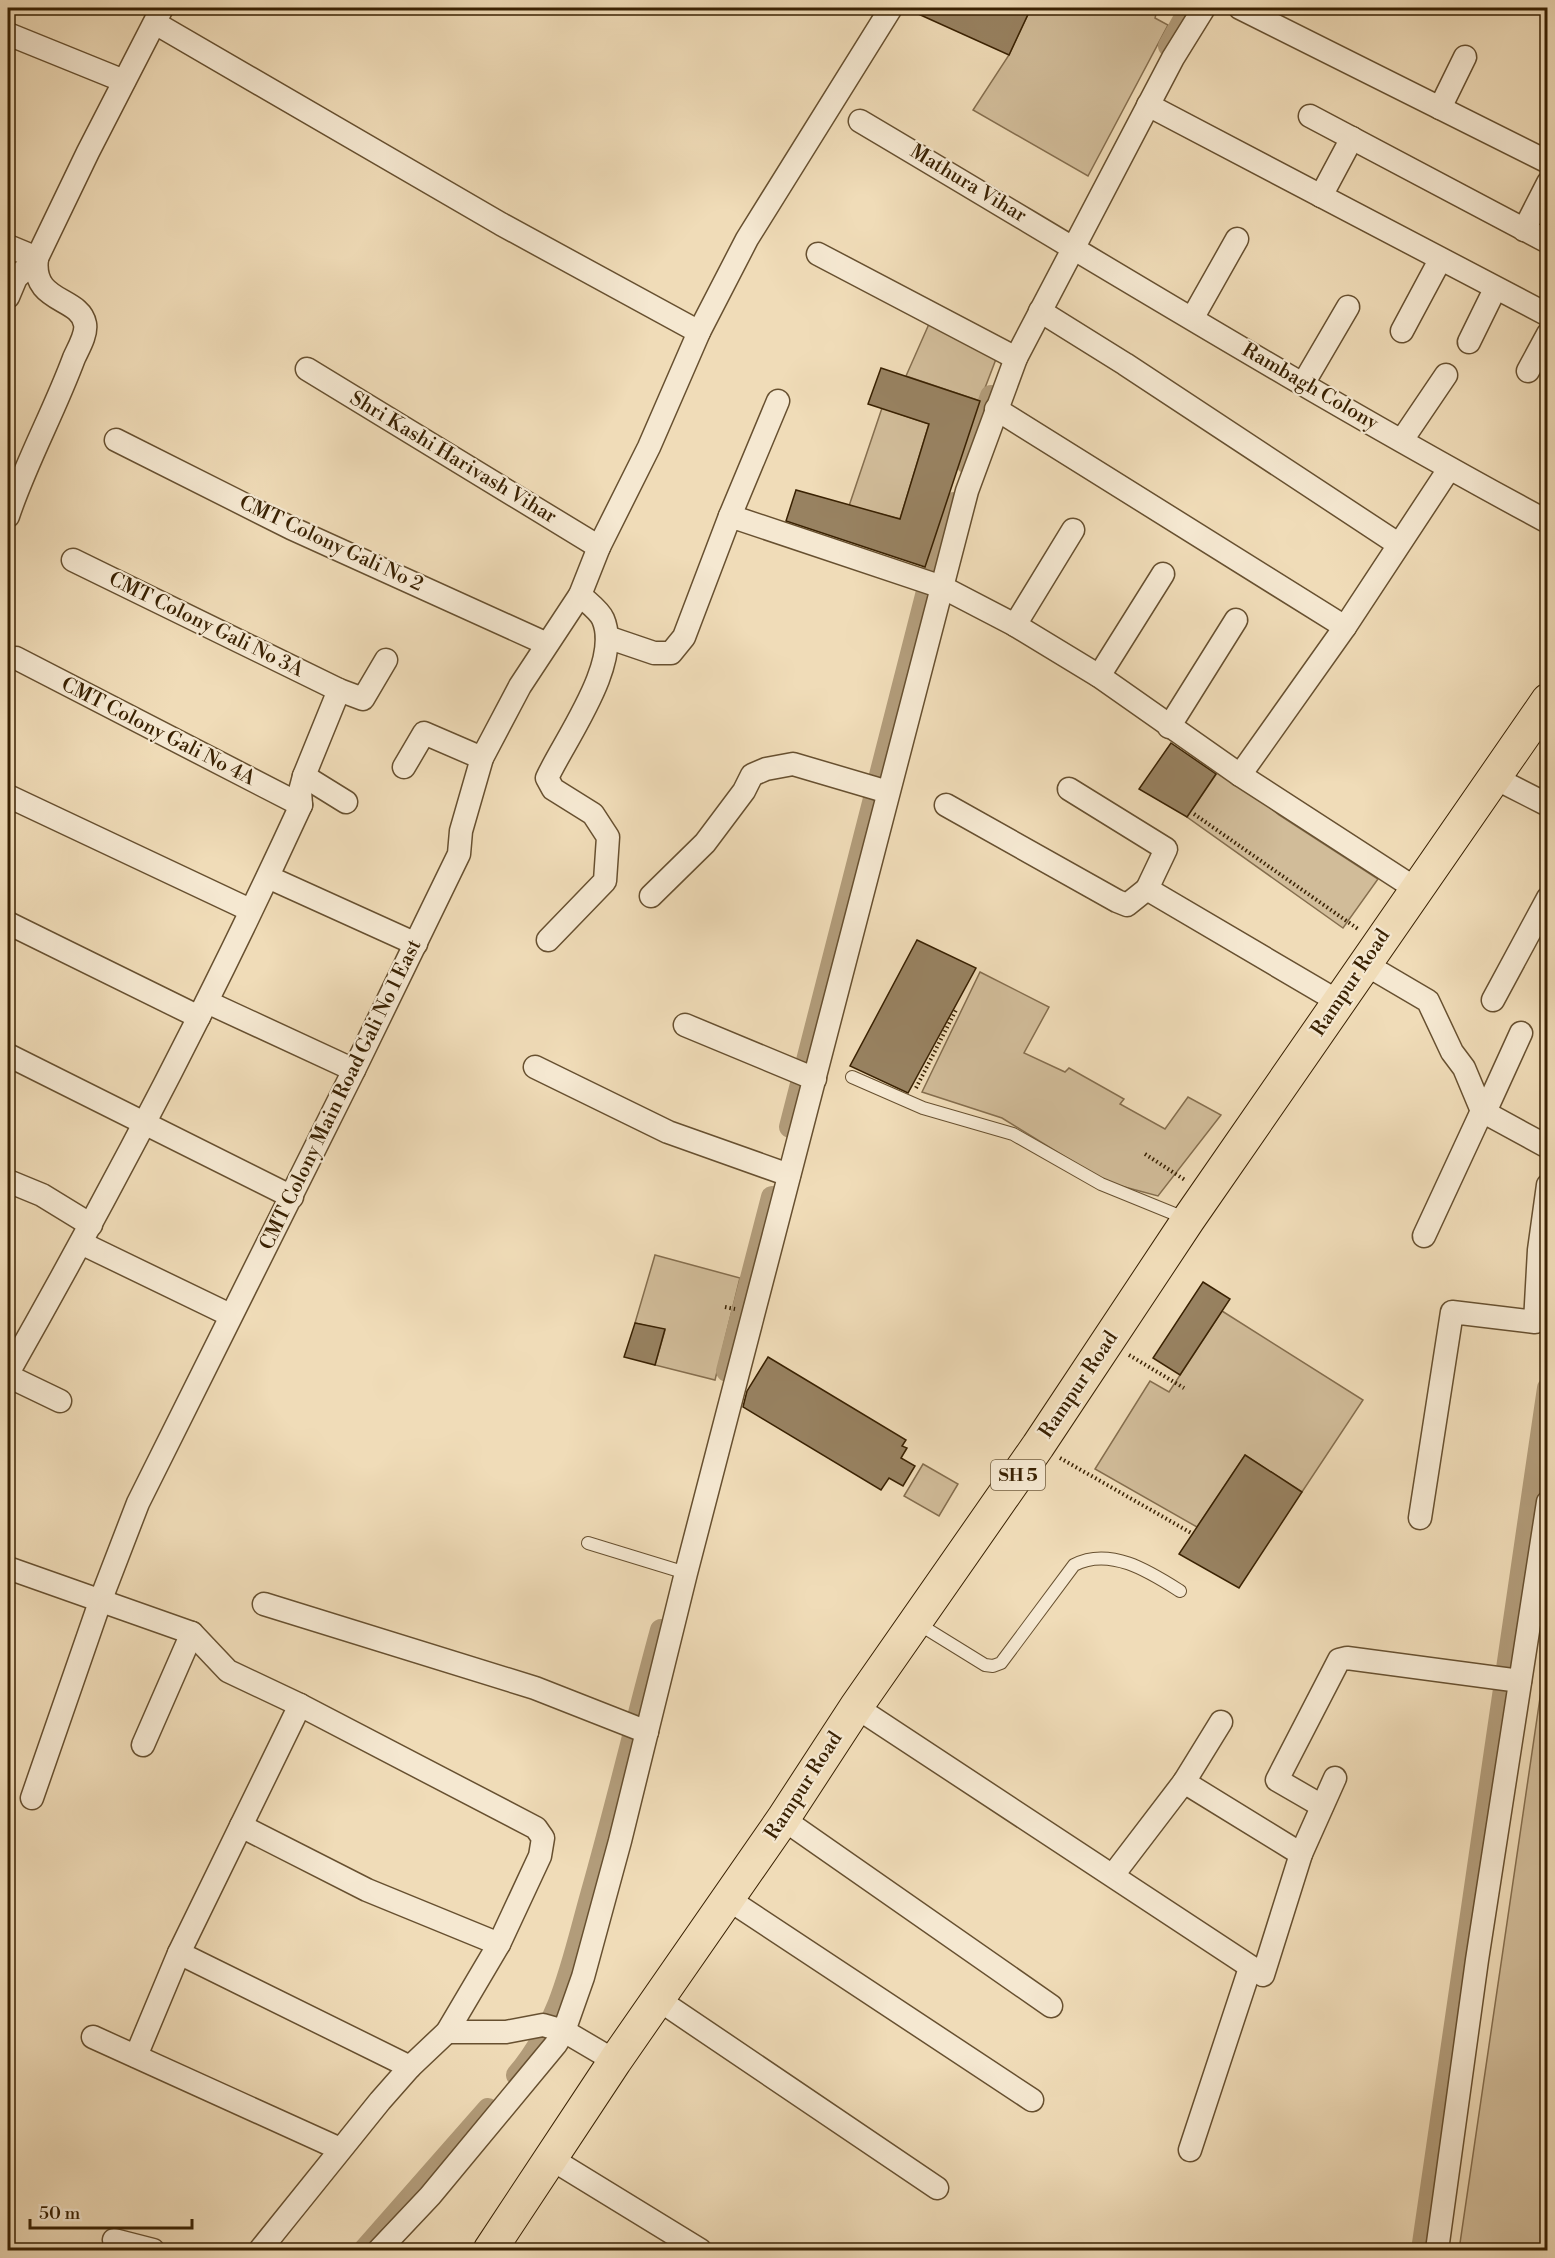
<svg xmlns="http://www.w3.org/2000/svg" width="1555" height="2258" viewBox="0 0 1555 2258" font-family="'Libre Bodoni',serif">
<style>
.green{fill:#d1bc99;stroke:#856e4e;stroke-width:1.5}
.lines{fill:none;stroke-linecap:round;stroke-linejoin:round}
.canal{stroke:#b29c7a;stroke-width:22}
.building{fill:#988261;stroke:#392102;stroke-width:1.5}
.lane-casing{stroke:#675030;stroke-width:14}
.street-casing{stroke:#675030;stroke-width:25}
.primary-casing{stroke:#392102;stroke-width:35}
.path{stroke:#392102;stroke-width:4;stroke-dasharray:1.5 3;stroke-linecap:butt}
.lane{stroke:#f5e8d1;stroke-width:12}
.street{stroke:#f5e8d1;stroke-width:22}
.primary{stroke:#f0dcb8;stroke-width:33}
.labels{text-anchor:middle;dominant-baseline:central;stroke-width:4.5;stroke-linejoin:round;paint-order:stroke}
.shield{fill:#f5e8d1;stroke:#715d40;stroke-width:1.5}
.shield-label{font-size:18px;font-weight:bold;fill:#392102}
.street-label{font-size:20px;fill:#392102;stroke:#f5e8d1}
</style>
<rect width="100%" height="100%" fill="#f0dcb8"/>
<filter id="stains"><feTurbulence type="fractalNoise" baseFrequency=".00333" numOctaves="4"/><feColorMatrix values="0 0 0 0 .2 0 0 0 0 .09 0 0 0 0 .02 0 0 0 .5 -.17"/></filter>
<radialGradient id="worn" r=".72"><stop offset=".6" stop-color="#630" stop-opacity="0"/><stop offset="1" stop-color="#630" stop-opacity=".3"/></radialGradient>
<g class="green">
<polygon points="1031,8 1145,8 1156,14 1155,18 1168,25 1088,176 973,110 1009,55"/>
<polygon points="929,324 996,359 980,401 906,376"/>
<polygon points="882,408 929,424 900,519 849,506"/>
<polygon points="1221,767 1279,815 1378,879 1343,928 1187,817"/>
<polygon points="980,972 1049,1007 1024,1053 1065,1072 1069,1068 1124,1099 1120,1104 1165,1129 1188,1097 1221,1115 1158,1196 1106,1182 1002,1118 922,1092"/>
<polygon points="655,1255 740,1278 715,1380 655,1365 665,1330 635,1323"/>
<polygon points="1222,1311 1363,1400 1302,1492 1245,1455 1197,1527 1095,1469 1150,1381 1169,1392"/>
<polygon points="923,1464 958,1484 939,1516 904,1496"/>
<polygon points="1546,1657 1547,2250 1459,2250"/>
</g>
<g class="lines">
<g class="canal">
<polyline points="1169,46 1190,8"/>
<polyline points="967,463 991,396"/>
<polyline points="790,1127 934,564 954,503"/>
<polyline points="727,1371 772,1197"/>
<path d="M517,2075c44,-51 56,-116 74,-180 25,-88 46,-177 70,-265"/>
<polyline points="364,2250 488,2109"/>
<polyline points="1422,2250 1548,1388"/>
</g>
</g>
<g class="building">
<polygon points="905,8 1031,8 1009,55"/>
<polygon points="881,368 980,401 925,567 786,521 796,490 900,519 929,424 868,404"/>
<polygon points="1171,743 1216,774 1187,817 1139,789"/>
<polygon points="917,940 976,968 908,1093 850,1066"/>
<polygon points="1203,1282 1230,1299 1180,1375 1153,1358"/>
<polygon points="635,1323 665,1329 655,1365 624,1357"/>
<polygon points="768,1357 906,1440 902,1446 907,1448 901,1458 915,1466 903,1486 889,1478 881,1490 743,1407 747,1391"/>
<polygon points="1245,1455 1302,1492 1239,1588 1179,1554"/>
</g>
<g class="lines">
<g class="lane-casing">
<g id="lane">
<polyline points="852,1077 923,1108 1013,1134 1101,1184 1187,1219"/>
<polyline points="588,1543 686,1573"/>
<path d="M917,1623l68,42 8,1 8,-3 73,-98c36,-19 76,7 106,26"/>
</g>
</g>
<g class="street-casing">
<g id="street">
<polyline points="1240,8 1548,162"/>
<polyline points="155,23 501,224 699,332"/>
<polyline points="8,34 124,81"/>
<polyline points="1148,105 1548,315"/>
<polyline points="1440,108 1465,57"/>
<polyline points="1310,116 1548,242"/>
<path d="M860,121c228,135 454,275 688,401"/>
<polyline points="1321,196 1352,138"/>
<polyline points="1524,230 1548,183"/>
<polyline points="8,246 37,258"/>
<polyline points="818,254 1016,358"/>
<polyline points="8,297 16,278 37,258 88,152 162,8"/>
<polyline points="1040,311 1125,364 1398,544"/>
<polyline points="1193,317 1237,239"/>
<polyline points="1402,331 1440,260"/>
<polyline points="1469,342 1495,289"/>
<polyline points="307,369 599,547"/>
<polyline points="1528,371 1548,334"/>
<polyline points="1303,384 1348,307"/>
<polyline points="996,409 1345,627"/>
<polyline points="116,440 291,528 547,644"/>
<polyline points="1402,440 1446,375"/>
<path d="M8,516c18,-54 46,-104 66,-158 4,-9 13,-24 11,-34 -5,-28 -54,-20 -48,-66"/>
<polyline points="730,516 778,401"/>
<polyline points="73,560 339,690 363,699 386,660"/>
<polyline points="1015,625 1073,530"/>
<polyline points="607,637 654,653 671,653 684,637 730,516 942,587 1015,625 1099,676 1240,775 1416,889"/>
<polyline points="16,658 301,805"/>
<polyline points="1099,676 1163,574"/>
<polyline points="1169,727 1236,620"/>
<polyline points="404,767 424,733 482,758"/>
<polyline points="1240,775 1345,627 1449,469"/>
<polyline points="304,776 346,802"/>
<polyline points="1493,777 1548,805"/>
<polyline points="1069,789 1166,849 1147,889"/>
<polyline points="8,796 250,910"/>
<polyline points="946,805 1117,901 1127,905 1147,889 1339,1002"/>
<polyline points="268,877 416,944"/>
<polyline points="651,896 705,843 744,791 752,775 766,769 793,764 888,792"/>
<polyline points="8,923 199,1017"/>
<path d="M548,940l57,-59 3,-44 -15,-23 -40,-25 -6,-11c18,-39 75,-115 56,-159 -4,-9 -16,-17 -23,-24"/>
<polyline points="1365,964 1428,1001 1452,1052 1464,1068 1482,1111 1548,1147"/>
<polyline points="1493,1000 1548,898"/>
<polyline points="207,1002 354,1070"/>
<polyline points="685,1025 815,1079"/>
<polyline points="8,1055 292,1197"/>
<polyline points="535,1067 668,1132 789,1175"/>
<polyline points="1485,1112 1521,1033"/>
<polyline points="8,1181 42,1195 91,1225"/>
<polyline points="1424,1236 1482,1111"/>
<polyline points="81,1243 230,1315"/>
<path d="M8,1373c105,-185 204,-374 293,-568l-1,-14 4,-15 35,-86"/>
<polyline points="8,1376 60,1401"/>
<polyline points="1420,1518 1452,1312 1535,1322 1539,1250 1548,1185"/>
<polyline points="8,1568 192,1633 228,1671 300,1705 536,1828 543,1838 540,1856 499,1944 447,2032 410,2067 380,2101 260,2250"/>
<polyline points="264,1604 535,1688 647,1732"/>
<polyline points="300,1705 179,1953 410,2067"/>
<polyline points="856,1707 1263,1975 1301,1854 1335,1778"/>
<polyline points="143,1745 192,1633"/>
<polyline points="1184,1782 1301,1854"/>
<polyline points="32,1798 101,1599 138,1503 354,1070 459,854 461,831 482,758 520,686 580,595 599,547 649,447 699,332 747,239 891,8"/>
<polyline points="1322,1806 1277,1780 1339,1660 1347,1658 1520,1681"/>
<polyline points="783,1819 1051,2006"/>
<polyline points="241,1826 367,1890 499,1944"/>
<polyline points="1113,1875 1184,1782 1221,1722"/>
<polyline points="728,1899 1032,2100"/>
<polyline points="659,2000 937,2188"/>
<polyline points="447,2032 506,2032 543,2025 564,2031 615,2061"/>
<polyline points="93,2037 340,2149"/>
<polyline points="136,2056 179,1953"/>
<polyline points="1190,2150 1250,1968"/>
<polyline points="550,2158 700,2250"/>
<polyline points="114,2240 153,2250"/>
<polyline points="379,2250 430,2196 556,2044 564,2031 583,1977 620,1841 686,1573 967,491 1016,358 1173,58 1204,8"/>
<polyline points="1437,2250 1477,1960 1548,1502"/>
</g>
</g>
<g class="primary-casing">
<polyline id="primary" points="490,2250 615,2061 783,1819 856,1707 1038,1446 1188,1220 1548,700"/>
</g>
<g class="path">
<polyline points="1194,814 1358,929"/>
<polyline points="916,1088 956,1010"/>
<polyline points="1145,1154 1185,1180"/>
<polyline points="725,1307 735,1309"/>
<polyline points="1129,1355 1184,1388"/>
<polyline points="1060,1458 1193,1534"/>
</g>
<use href="#lane" class="lane"/>
<use href="#street" class="street"/>
<use href="#primary" class="primary"/>
</g>
<g class="labels">
<rect class="shield" x="991" y="1460" width="54" height="30" rx="4.5"/>
<g class="shield-label">
<text x="1018" y="1475">SH 5</text>
</g>
<g class="street-label">
<text transform="translate(968 184) rotate(31)">Mathura Vihar</text>
<text transform="translate(1310 387) rotate(30)">Rambagh Colony</text>
<text transform="translate(453 458) rotate(31)">Shri Kashi Harivash Vihar</text>
<text transform="translate(331 544) rotate(25)">CMT Colony Gali No 2</text>
<text transform="translate(206 625) rotate(26)">CMT Colony Gali No 3A</text>
<text transform="translate(158 732) rotate(27)">CMT Colony Gali No 4A</text>
<text transform="translate(1351 983) rotate(-56)">Rampur Road</text>
<text transform="translate(341 1095) rotate(-64)">CMT Colony Main Road Gali No 1 East</text>
<text transform="translate(1079 1385) rotate(-56)">Rampur Road</text>
<text transform="translate(804 1786) rotate(-57)">Rampur Road</text>
</g>
</g>
<rect width="1555" height="2258" fill="none" stroke="#f0dcb8" stroke-width="30"/>
<rect x="9" y="9" width="1537" height="2240" fill="none" stroke="#392102" stroke-width="3"/>
<rect x="15" y="15" width="1525" height="2228" fill="none" stroke="#392102" stroke-width="1.5"/>
<path d="M30 2219v9h162v-9" fill="none" stroke="#392102" stroke-width="3"/>
<text x="39" y="2219" font-size="18" fill="#392102" stroke="#f5e8d1" stroke-width="4.5" paint-order="stroke">50 m</text>
<rect width="100%" height="100%" filter="url(#stains)"/>
<rect width="100%" height="100%" fill="url(#worn)"/>
</svg>
